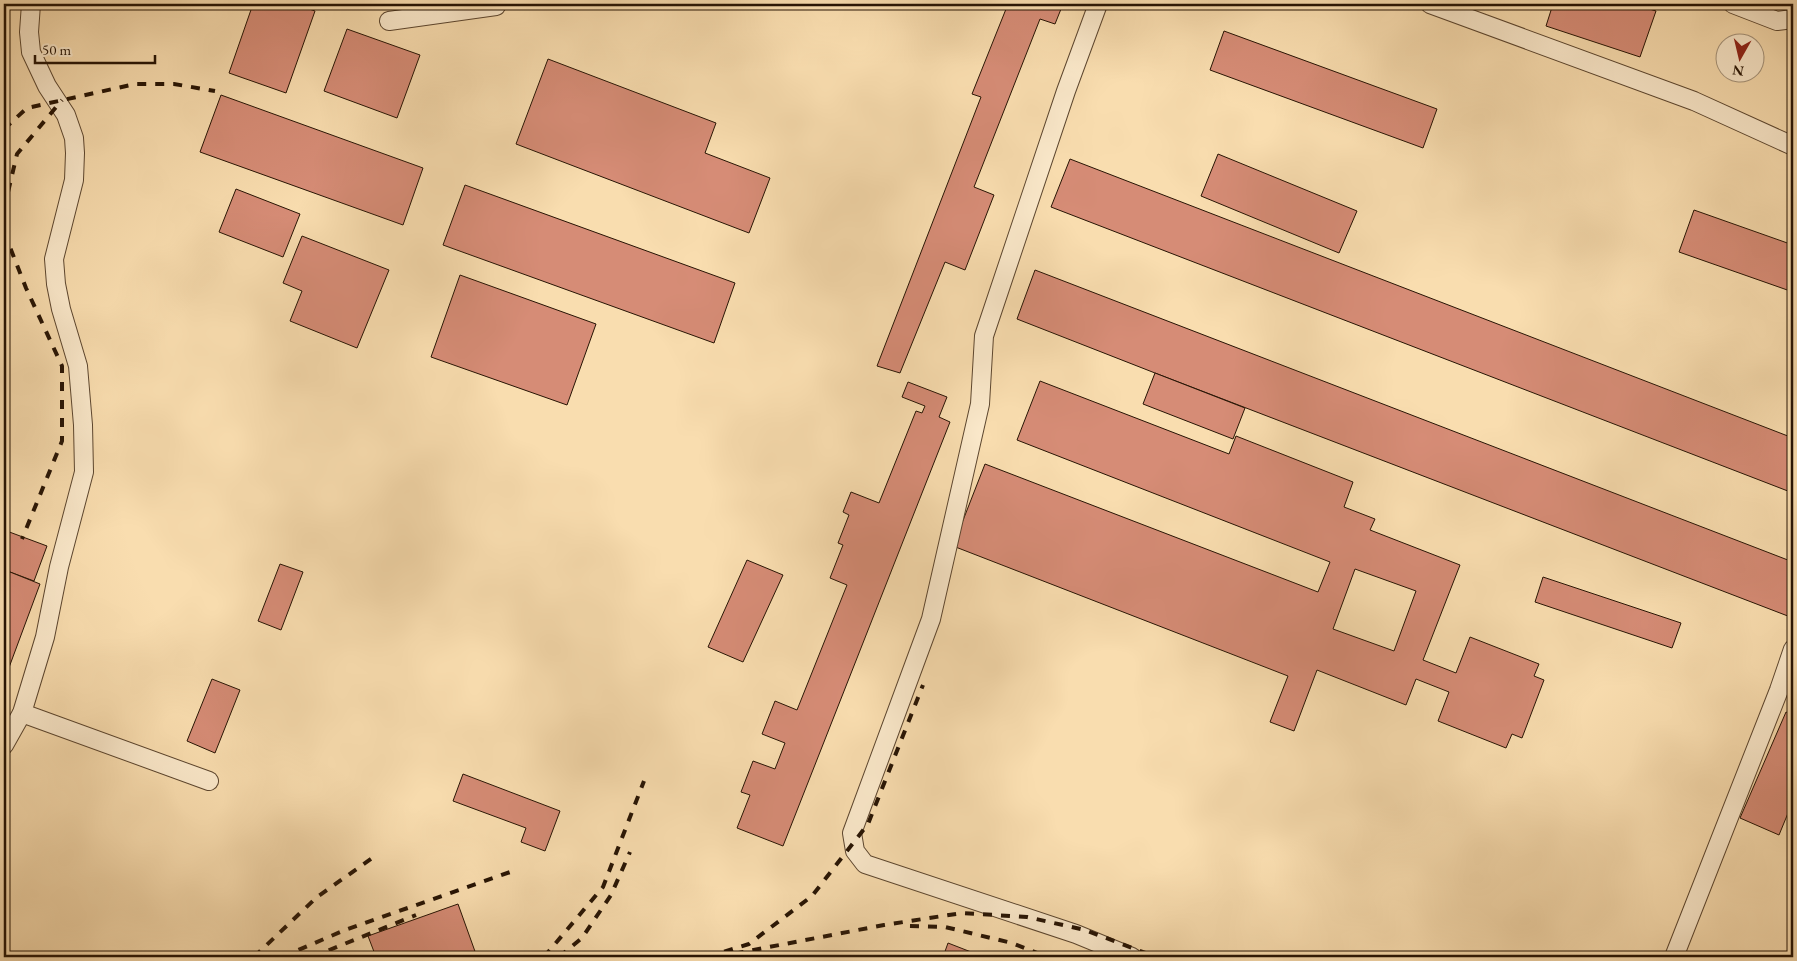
<svg xmlns="http://www.w3.org/2000/svg" width="1797" height="961" viewBox="0 0 1797 961" font-family="'EB Garamond',serif">
<style>
.building{fill:#d68c76;stroke:#271404;fill-rule:evenodd}
.lines{fill:none;stroke-linecap:round;stroke-linejoin:round}
.minor-casing{stroke:#5c462f;stroke-width:20}
.minor{stroke:#fbe9cb;stroke-width:18}
.rail{stroke:#271404;stroke-width:4;stroke-dasharray:9 9;stroke-linecap:butt}
</style>
<rect width="100%" height="100%" fill="#f9ddaf"/>
<filter id="stains"><feTurbulence type="fractalNoise" baseFrequency=".004" numOctaves="4"/><feColorMatrix values="0 0 0 0 .2 0 0 0 0 .09 0 0 0 0 .02 0 0 0 .5 -.17"/></filter>
<radialGradient id="worn" r=".72"><stop offset=".6" stop-color="#630" stop-opacity="0"/><stop offset="1" stop-color="#630" stop-opacity=".3"/></radialGradient>
<g class="building">
<polygon points="253,4 295,4 315,11 286,93 229,73"/>
<polygon points="1008,4 1063,4 1055,24 1040,19 974,187 994,195 965,270 945,262 900,373 877,366 981,97 972,94"/>
<polygon points="1553,4 1633,4 1656,11 1640,57 1546,26"/>
<polygon points="347,29 420,55 397,118 324,91"/>
<polygon points="1224,31 1437,109 1423,148 1210,70"/>
<polygon points="548,59 716,123 705,153 770,178 749,233 516,144"/>
<polygon points="221,95 423,168 403,225 200,152"/>
<polygon points="1218,154 1357,211 1339,253 1201,196"/>
<polygon points="1070,159 1793,438 1793,493 1051,207"/>
<polygon points="465,185 735,283 714,343 443,245"/>
<polygon points="236,189 300,214 283,257 219,232"/>
<polygon points="1694,210 1793,245 1793,292 1679,252"/>
<polygon points="302,236 389,270 357,348 290,321 302,291 283,283"/>
<polygon points="1035,270 1793,562 1793,618 1155,373 1017,319"/>
<polygon points="460,275 596,324 567,405 431,357"/>
<polygon points="1155,373 1245,408 1233,439 1143,404"/>
<path d="M1040,381l189,73 7,-18 117,46 -9,25 31,12 -5,11 90,35 -37,95 33,13 14,-36 69,27 -5,12 10,4 -22,58 -10,-4 -6,14 -68,-27 11,-29 -33,-13 -10,26 -89,-35 -23,61 -24,-9 18,-46 -335,-130 32,-82 333,128 12,-30 -313,-122zM1355,569l61,22 -22,60 -61,-22z"/>
<polygon points="908,382 947,397 939,417 950,422 783,846 737,828 750,795 741,792 753,761 775,769 785,743 762,734 775,701 797,710 847,585 830,578 843,545 838,543 849,515 843,512 851,492 879,503 916,411 922,413 925,406 902,397"/>
<polygon points="4,530 47,546 34,581 10,572 4,589"/>
<polygon points="747,560 783,575 743,662 708,647"/>
<polygon points="280,564 303,572 281,630 258,621"/>
<polygon points="10,572 40,584 4,681 4,589"/>
<polygon points="1543,577 1681,623 1672,648 1535,602"/>
<polygon points="212,679 240,690 215,753 187,741"/>
<polygon points="1786,712 1793,715 1793,801 1779,835 1740,818"/>
<polygon points="463,774 560,811 545,851 521,842 526,828 453,801"/>
<polygon points="458,904 477,957 376,957 368,936"/>
<polygon points="948,943 984,957 943,957"/>
</g>
<g class="lines">
<g class="minor-casing">
<g id="minor">
<polyline points="1098,4 1066,91 984,336 980,404 931,619 852,833 855,851 865,864 1076,934 1132,957"/>
<polyline points="1430,4 1694,101 1793,146"/>
<polyline points="1733,4 1777,21 1793,19"/>
<polyline points="389,21 496,6 497,4"/>
<polyline points="22,713 209,781"/>
<polyline points="4,745 22,713 45,637 59,567 84,472 83,425 78,366 61,309 56,284 54,259 74,180 75,153 74,138 66,115 47,86 31,52 29,32 31,4"/>
<polyline points="1674,957 1779,690 1793,649"/>
</g>
</g>
<use href="#minor" class="minor"/>
<g class="rail">
<polyline points="4,129 27,108 135,84 174,84 215,91"/>
<polyline points="4,209 17,154 62,100"/>
<polyline points="4,232 26,288 62,366 62,441 22,539"/>
<polyline points="910,926 945,927 1012,943 1047,957"/>
<polyline points="254,957 317,897 378,854"/>
<polyline points="282,957 345,930 516,870"/>
<polyline points="312,957 416,915"/>
<polyline points="544,957 603,887 644,781"/>
<polyline points="559,957 582,938 611,895 630,852"/>
<polyline points="707,957 749,944 812,896 868,824 923,685"/>
<polyline points="717,957 884,925 962,913 1027,917 1085,930 1156,957"/>
</g>
</g>
<rect width="1797" height="961" fill="none" stroke="#f9ddaf" stroke-width="20"/>
<rect x="5" y="5" width="1787" height="951" fill="none" stroke="#271404" stroke-width="2.5"/>
<rect x="10" y="10" width="1777" height="941" fill="none" stroke="#271404"/>
<g transform="translate(1740 58) rotate(188)"><circle r="24" fill="#fbe9cb" stroke="#a6947b"/>
<path d="M0-4L9 19L0 12L-9 19Z" fill="#8f2418"/>
<text y="-8" font-size="14" font-weight="bold" text-anchor="middle" fill="#271404">N</text>
</g>
<path d="M35 55v8h120v-8" fill="none" stroke="#271404" stroke-width="2.5"/>
<text x="42" y="55" font-size="15" fill="#271404" stroke="#fbe9cb" stroke-width="4" paint-order="stroke">50 m</text>
<rect width="100%" height="100%" filter="url(#stains)"/>
<rect width="100%" height="100%" fill="url(#worn)"/>
</svg>
